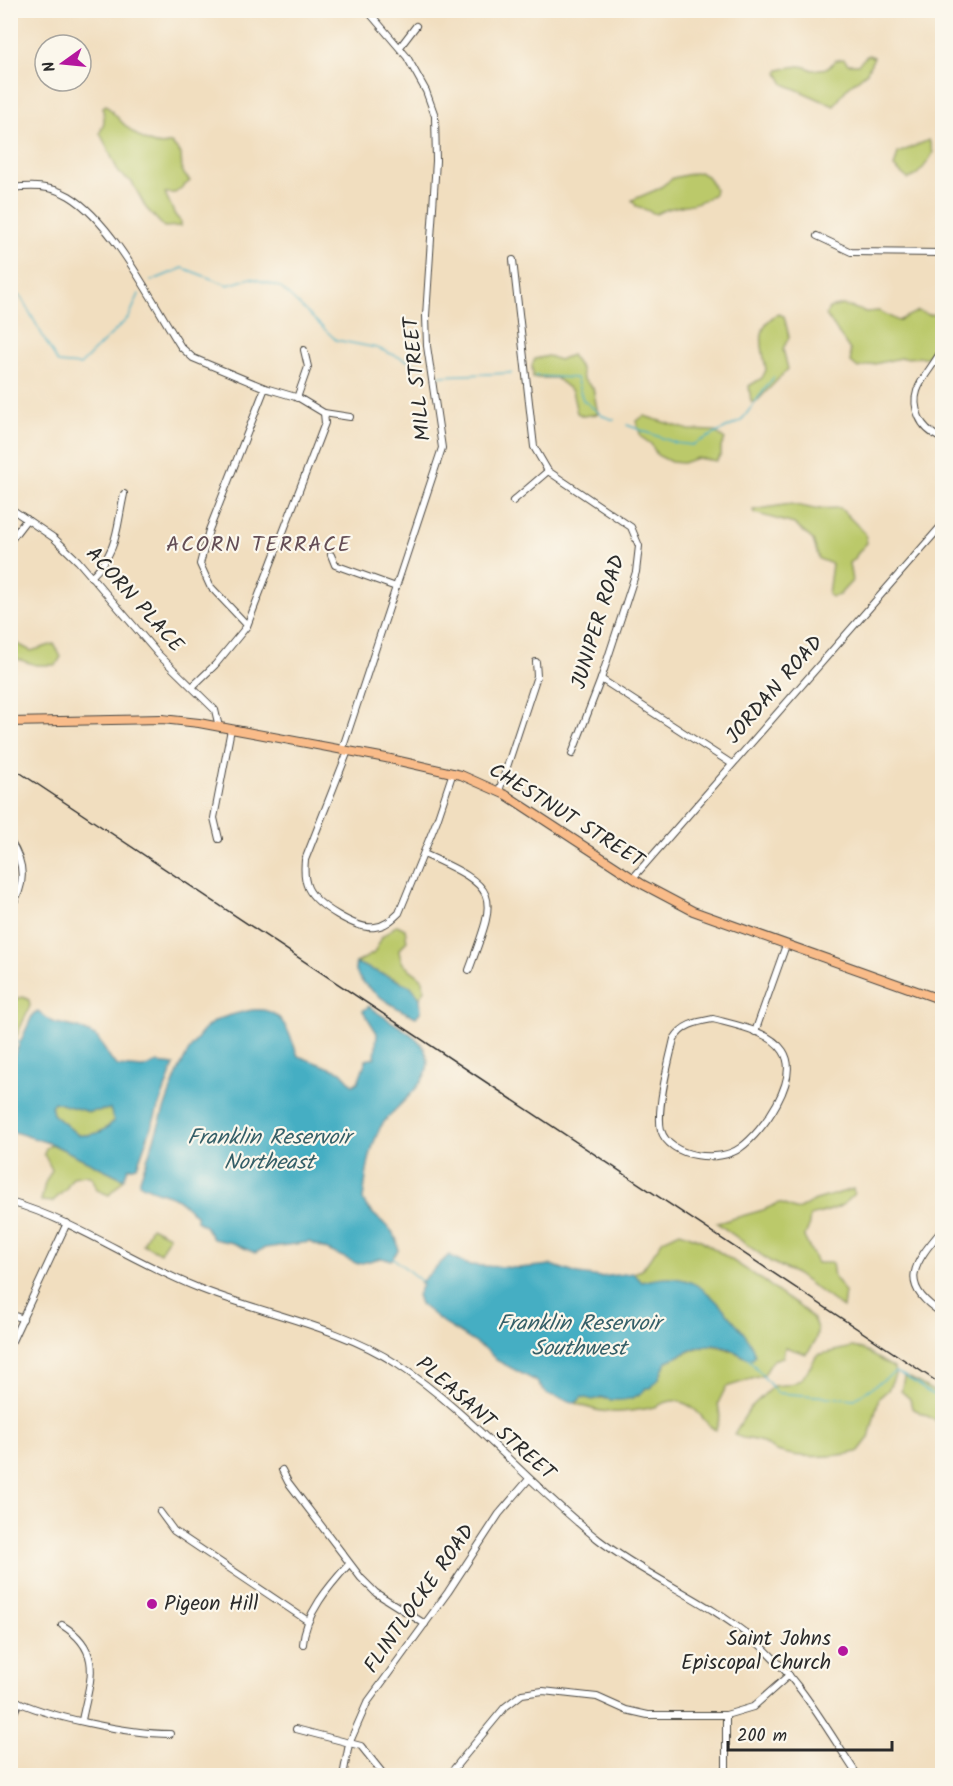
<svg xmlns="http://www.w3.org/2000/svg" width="953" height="1786" viewBox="0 0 953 1786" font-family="Kalam,sans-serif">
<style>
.green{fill:#bbc96b;stroke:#737a4b;stroke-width:1.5}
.water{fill:#44aec3;stroke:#386c77;stroke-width:1.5;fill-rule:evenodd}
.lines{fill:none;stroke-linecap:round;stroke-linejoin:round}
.stream{stroke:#44aec3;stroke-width:1.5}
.minor-casing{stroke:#494641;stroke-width:8}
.major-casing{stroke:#494641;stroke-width:10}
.minor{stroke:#fff;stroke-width:6}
.major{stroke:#f9bc8a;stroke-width:8}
.rail{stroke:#2b2b2b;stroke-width:1.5}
.poi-dot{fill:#b5179e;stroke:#fbf7ec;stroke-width:2}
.labels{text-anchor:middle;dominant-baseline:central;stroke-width:4.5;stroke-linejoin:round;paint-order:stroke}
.street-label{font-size:21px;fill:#2b2b2b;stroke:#fbf7ec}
.poi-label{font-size:21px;fill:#2b2b2b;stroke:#fbf7ec;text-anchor:start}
.neighbourhood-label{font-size:22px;letter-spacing:1.5px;fill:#644e56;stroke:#fbf7ec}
.water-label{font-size:22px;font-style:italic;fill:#355f68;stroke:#fbf7ec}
</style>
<rect width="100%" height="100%" fill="#fbf7ec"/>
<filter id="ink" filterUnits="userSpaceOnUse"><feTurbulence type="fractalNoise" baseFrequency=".0167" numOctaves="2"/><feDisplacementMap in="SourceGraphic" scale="12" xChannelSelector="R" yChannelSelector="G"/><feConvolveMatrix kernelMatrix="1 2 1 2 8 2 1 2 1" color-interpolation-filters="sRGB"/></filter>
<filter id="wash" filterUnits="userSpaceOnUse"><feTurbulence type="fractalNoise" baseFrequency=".008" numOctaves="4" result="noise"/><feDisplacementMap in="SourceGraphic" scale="24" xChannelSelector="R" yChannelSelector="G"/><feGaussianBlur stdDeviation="1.35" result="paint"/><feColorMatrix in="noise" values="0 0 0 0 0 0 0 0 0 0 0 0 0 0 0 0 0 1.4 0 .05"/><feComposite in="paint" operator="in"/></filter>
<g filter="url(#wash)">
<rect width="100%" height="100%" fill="#f1debf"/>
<g class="green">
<path d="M868,55l6,2 -7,15 -20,16 -13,18 -50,-22 -6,-11 1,-3c12,-3 22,-7 33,0l16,-2 8,-8 8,-1 4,5h10z"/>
<path d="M106,105c13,15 41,48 65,38l10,11 1,18 8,9 -15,12h-10l10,22 6,7v4l-17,1 -18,-19 -14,-26 -13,-9 -19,-40 4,-11 -1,-15z"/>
<path d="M929,140l4,13c-5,9 -14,23 -25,26l-14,-12 4,-14z"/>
<path d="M699,172l8,4 8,13 -1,5c-19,15 -38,8 -58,20l-20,-8 -4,-6 26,-11 15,-11z"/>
<polygon points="843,305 866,312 879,311 898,321 918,311 929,315 942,313 942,350 927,357 900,358 858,368 851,362 850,350 826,315 829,308"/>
<path d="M778,314l6,2 5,21 -6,12 5,20 -32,33h-5l-2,-16 13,-8 4,-8c-3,-21 -13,-44 12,-56z"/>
<polygon points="571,355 581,369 583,379 593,388 598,414 583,416 577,413 572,391 556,378 533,378 532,365 535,359 548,356 559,360"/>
<polygon points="644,416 689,430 714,431 725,439 721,447 721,455 716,461 697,458 683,463 671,462 657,455 651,444 641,437 636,421"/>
<path d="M790,504l25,5 25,-1 25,25 2,10c-8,7 -10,14 -18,20l3,18 -13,14 -8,2 -3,-3 4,-30 -13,-5 -6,-19 -19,-16 -40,-11 -1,-3z"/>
<polygon points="12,641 31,651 54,644 61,657 56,665 36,665 11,657"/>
<path d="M397,925l8,4 2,12 -8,8c1,20 12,18 24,31l1,10 -4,8c-16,-22 -41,-23 -64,-35l18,-10 8,-16z"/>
<polygon points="23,997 29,1000 30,1006 11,1048 11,1000"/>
<path d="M54,1102l35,10 21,-3 4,11c-8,12 -22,16 -36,15l-25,-21 -2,-9z"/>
<polygon points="52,1144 124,1179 109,1195 97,1190 92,1177 85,1175 73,1177 66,1189 52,1202 41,1201 45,1183 52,1170 44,1154 46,1148"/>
<path d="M853,1189l1,4c-9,16 -28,18 -44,23l-2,13 -4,8 13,26h15l2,14 11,15 -2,16 -47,-34 -25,-12 -54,-39 46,-13 16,-7 19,7 15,-9z"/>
<polygon points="151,1227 169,1236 160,1253 143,1244"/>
<path d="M680,1232l21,8 66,43c20,21 73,34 39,71l-21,-7 -2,10 -10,3 -9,15 -38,12 -8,16 2,13 -4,14c-10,-2 -15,-24 -39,-29 -8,-2 -16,4 -23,6 -28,6 -51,9 -78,-4l6,-6c38,3 70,2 84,-35 37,-16 41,-25 81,-4l-97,-78 -8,2 -9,-9 9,-3 21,-30z"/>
<path d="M852,1347l10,2 32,19 1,7 -7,15 -9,8 -10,40 -11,14c-26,5 -55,8 -81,-1 -7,-2 -13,-9 -21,-11 -10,-2 -13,0 -22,-6l16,-26 23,-22c29,-1 30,-7 44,-31z"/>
<polygon points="904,1377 910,1378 942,1396 942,1424 912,1408 910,1399 901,1391"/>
</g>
<g class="water">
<path d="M356,963l55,23 9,12 1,13 -5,6c-15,-6 -68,-35 -60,-54z"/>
<path d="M369,1006c14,13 46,26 55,42 18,33 -32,57 -44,80 -11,22 -14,48 -17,72 8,20 37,26 35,51l-7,9 -10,-2 -23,6 -48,-22 -45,6 -10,5 -22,-10 -20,-4 -8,-13 -8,-5 -1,-6c-8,-5 -14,-15 -22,-18 -9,-4 -25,-7 -35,-14 4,-15 11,-29 15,-44 13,-36 24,-82 52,-111 9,-10 28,-14 41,-17 35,-8 41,20 51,45l43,16 12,13 5,-3 8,-22 9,-2 2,-25 -14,-22z"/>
<path d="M38,1011l14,11 27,6 18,9 14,23 7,6 25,2 14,-5 17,2 -37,101 -9,2 -4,11 -72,-35 -41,-13v-68l22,-49zM54,1102l35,10 21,-3 4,11c-8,12 -22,16 -36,15l-25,-21 -2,-8z"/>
<path d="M449,1255l19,10 51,3 32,-3 27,9 22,3 33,-4 9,9c44,-12 61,3 88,34 10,12 21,24 25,39l-2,4c-11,-1 -18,-9 -27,-12 -23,-8 -41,7 -60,15l-7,16 -8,10h-5c-9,13 -31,15 -45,9l-8,3 -11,-3 -6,6c-10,-2 -17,-7 -28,-8l-12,-14 -40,-21 -9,-10 -42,-26 -25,-20 -3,-9 5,-10 -2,-2z"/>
</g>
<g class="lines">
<g class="stream">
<polyline points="151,281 183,268 228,285 251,278 280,287 336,340 377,348 423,367"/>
<polyline points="10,292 21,297 58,363 80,365 129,317 139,294"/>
<polyline points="438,376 511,373"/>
<polyline points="535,376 576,378 583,400 603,416 614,420"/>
<polyline points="627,425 676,443 692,445 741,421 774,377"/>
<polyline points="10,1039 20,1043"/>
<polyline points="392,1257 421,1281"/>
<path d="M748,1358l29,35 78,6 40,-27c19,5 26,21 47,25"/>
</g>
</g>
</g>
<g filter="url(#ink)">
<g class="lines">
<g class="minor-casing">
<g id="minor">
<polyline points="400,47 416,26"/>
<path d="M10,188c21,-2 40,-3 59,8 44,26 84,107 112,151l12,11 72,30 34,10 25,15 26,4"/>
<polyline points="817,236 851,252 942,253"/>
<polyline points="513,260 534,447 548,471 631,527 639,546 636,572 601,679 572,754"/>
<path d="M942,349c-11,24 -36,39 -23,68 4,10 13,17 23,22"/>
<polyline points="297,398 308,367 304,350"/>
<polyline points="513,501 548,471"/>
<polyline points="10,508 54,538 78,561 158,654 215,710 219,727"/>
<polyline points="10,541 27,519"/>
<polyline points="331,555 335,565 396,587"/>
<path d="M91,577c28,-27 25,-48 33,-83"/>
<polyline points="247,625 210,586 200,564 209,530 265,388"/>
<polyline points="601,679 732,764"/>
<polyline points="192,687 215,665 247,626 325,423 324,413"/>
<polyline points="342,750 442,448 427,346 426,316 436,161 435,116 426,91 407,57 367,10"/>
<path d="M348,751l-43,109c-1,10 -1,19 3,28 8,17 49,42 67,39 10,-1 17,-7 24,-14l38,-93 16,-48"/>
<polyline points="499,791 537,676 536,662"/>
<polyline points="219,839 214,818 231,729"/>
<path d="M10,841c15,22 16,45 0,67"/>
<path d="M424,854c78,35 73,40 45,116"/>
<polyline points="633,878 942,525"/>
<path d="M713,1019c22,6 57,12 70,32 18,27 -20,81 -43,97 -20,15 -71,10 -79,-18 -5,-20 8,-70 13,-91 9,-15 23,-17 39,-20z"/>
<polyline points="755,1032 786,945"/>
<path d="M10,1202c66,19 123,60 186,85 66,27 141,38 201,77 74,49 132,121 202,176 48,37 107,60 154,99 45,37 73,89 105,137"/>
<path d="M942,1230c-28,33 -45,55 0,83"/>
<polyline points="10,1314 23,1319"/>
<polyline points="12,1341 67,1223"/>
<polyline points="282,1470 288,1482 361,1578 376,1593 425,1624"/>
<polyline points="160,1512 174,1531 308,1621"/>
<path d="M62,1625c42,26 28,55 20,95"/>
<path d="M303,1644c2,-30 26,-58 46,-80"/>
<path d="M10,1698c36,19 120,36 160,36"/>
<polyline points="10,1721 19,1702"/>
<polyline points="296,1729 361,1746 385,1776"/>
<polyline points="343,1776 349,1744 367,1703 448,1592 499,1514 529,1479"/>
<polyline points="448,1776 505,1707 522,1694 543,1691 597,1697 626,1710 648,1715 726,1715 753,1707 789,1675"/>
<polyline points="726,1776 726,1715"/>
</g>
</g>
<g class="major-casing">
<polyline id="major" points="10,722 162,719 199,723 386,758 461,775 506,795 642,884 693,911 942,1000"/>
</g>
<use href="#minor" class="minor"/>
<use href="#major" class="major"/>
<polyline class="rail" points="10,766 942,1385"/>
</g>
</g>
<g class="poi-dot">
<circle cx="152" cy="1604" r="6"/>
<circle cx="843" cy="1651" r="6"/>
</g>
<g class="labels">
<g class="street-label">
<text transform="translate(418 379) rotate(-96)">MILL STREET</text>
<text transform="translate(134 600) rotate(48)">ACORN PLACE</text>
<text transform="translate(599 622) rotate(-73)">JUNIPER ROAD</text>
<text transform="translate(775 690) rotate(-49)">JORDAN ROAD</text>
<text transform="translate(566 816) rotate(32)">CHESTNUT STREET</text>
<text transform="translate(485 1419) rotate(41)">PLEASANT STREET</text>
<text transform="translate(420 1599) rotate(-55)">FLINTLOCKE ROAD</text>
</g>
<g class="poi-label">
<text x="164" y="1604">Pigeon Hill</text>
<text x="831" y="1639" text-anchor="end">Saint Johns<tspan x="831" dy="24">Episcopal Church</tspan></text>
</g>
<g class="neighbourhood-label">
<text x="259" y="545">ACORN TERRACE</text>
</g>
<g class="water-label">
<text x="269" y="1138">Franklin Reservoir<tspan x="269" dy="25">Northeast</tspan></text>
<text x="579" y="1324">Franklin Reservoir<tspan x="579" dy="25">Southwest</tspan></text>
</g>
</g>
<rect width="953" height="1786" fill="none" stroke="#fbf7ec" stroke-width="36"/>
<g transform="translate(63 63) rotate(255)"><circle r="28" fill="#fbf7ec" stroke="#a8a59f" stroke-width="1.5"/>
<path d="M0-4.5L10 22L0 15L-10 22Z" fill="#b5179e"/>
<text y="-9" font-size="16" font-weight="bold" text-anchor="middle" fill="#2b2b2b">N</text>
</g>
<path d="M728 1741v9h164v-9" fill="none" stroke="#2b2b2b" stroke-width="3"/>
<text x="737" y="1741" font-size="18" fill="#2b2b2b" stroke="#fbf7ec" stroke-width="4.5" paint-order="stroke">200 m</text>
</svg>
